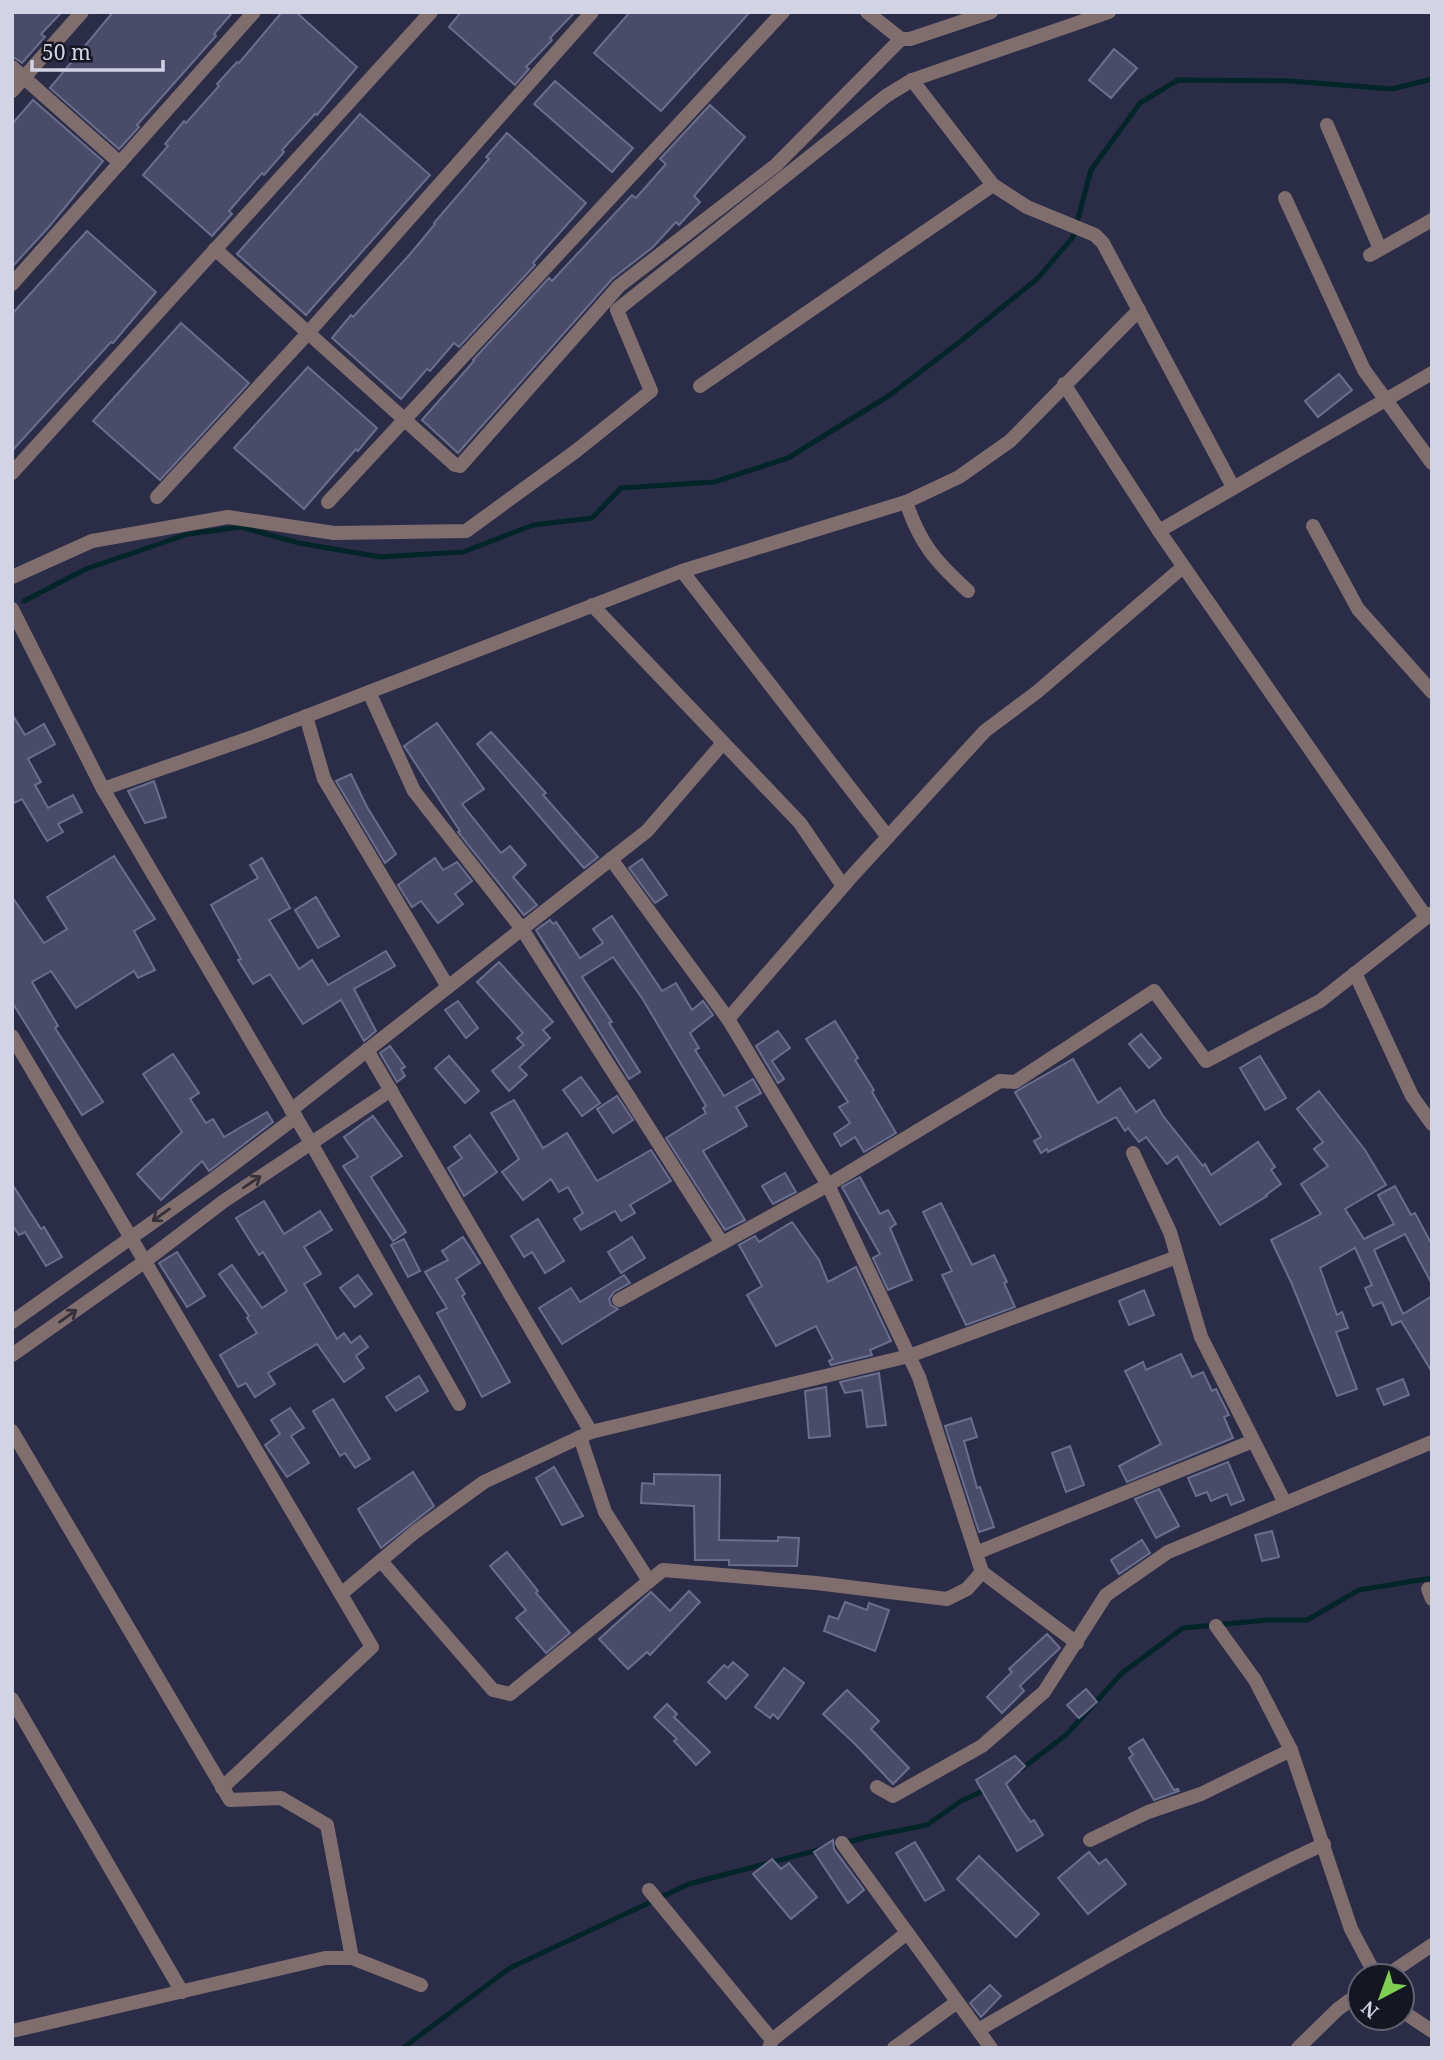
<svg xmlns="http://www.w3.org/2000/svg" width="1444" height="2060" viewBox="0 0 1444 2060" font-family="'Noto Serif',serif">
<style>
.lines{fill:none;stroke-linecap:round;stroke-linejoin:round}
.stream{stroke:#022529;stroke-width:5}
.building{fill:#494b69;stroke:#6b6d8d;stroke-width:2}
.minor{stroke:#806e6e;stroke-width:14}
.tertiary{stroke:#806e6e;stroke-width:14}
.oneway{stroke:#353039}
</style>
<rect width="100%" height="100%" fill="#2b2c48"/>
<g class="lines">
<g class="stream">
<polyline points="24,601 86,569 188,534 241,527 299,543 380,557 463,552 533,525 592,518 621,488 714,482 788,458 890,395 962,340 1038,278 1073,237 1091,170 1140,103 1178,80 1290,81 1392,89 1432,79"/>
<polyline points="1020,1770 1066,1735 1122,1673 1183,1628 1267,1620 1307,1620 1359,1590 1432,1578"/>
<polyline points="403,2048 510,1968 689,1884 867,1837 927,1825 961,1801 988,1789"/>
</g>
</g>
<g class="building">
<polygon points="12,12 62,12 41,34 45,37 22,63 12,56"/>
<polygon points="113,12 233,12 214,34 216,36 137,125 139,127 119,149 50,88"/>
<polygon points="282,12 296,12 357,67 317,115 315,114 282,150 284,152 264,175 262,173 229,211 232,214 212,236 143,175 168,146 165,144 184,121 186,123 219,86 217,84 237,62 239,63"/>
<polygon points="461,12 575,12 550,38 552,40 526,67 529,69 515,85 449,27"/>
<polygon points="630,12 750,12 661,111 594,53"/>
<polygon points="1114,49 1137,68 1111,98 1089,80"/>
<polygon points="555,81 633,148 612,172 534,104"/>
<polygon points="33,100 103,161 48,228 12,267 12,124"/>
<polygon points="710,105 745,137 694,196 700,202 679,225 676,222 653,247 612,279 458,453 422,420 474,361 473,360 549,278 552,281 632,195 636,198 666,164 660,159"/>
<polygon points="360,114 430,175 306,315 237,254"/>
<polygon points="507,133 586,203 533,263 535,265 459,347 454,343 430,371 427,369 401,399 332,338 351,315 353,317 411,253 435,224 434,223 489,159 486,157"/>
<polygon points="87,231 156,292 113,343 111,342 12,451 12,314"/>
<polygon points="181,323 249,383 160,480 93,421"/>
<polygon points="308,367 377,428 358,451 356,449 304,509 234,448"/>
<polygon points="1339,374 1352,390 1318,417 1305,401"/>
<polygon points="12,714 25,735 44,724 55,744 28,759 41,782 35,785 48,808 73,795 82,812 58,824 63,832 47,841 22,799 12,804"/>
<polygon points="437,723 484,789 462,804 501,853 510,846 526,865 513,877 537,905 524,915 458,832 460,831 404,746"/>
<polygon points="491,732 546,793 543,795 598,857 584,868 477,744"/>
<polygon points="351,774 367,807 396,854 385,863 336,781"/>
<polygon points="154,781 166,817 145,823 128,791"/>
<polygon points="114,856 155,919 134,931 155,970 138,978 134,971 76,1008 51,971 32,982 58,1026 55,1028 103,1102 82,1115 12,1002 12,897 44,943 67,929 47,897"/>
<polygon points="262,858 290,908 269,920 299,969 312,960 328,985 386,951 395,966 354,989 376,1031 364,1041 341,1000 303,1024 270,974 253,984 238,960 241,959 211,905 258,878 250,865"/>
<polygon points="435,858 443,870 457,862 472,881 455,894 463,904 438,923 421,901 412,907 398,885"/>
<polygon points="642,859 667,895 655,903 629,868"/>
<polygon points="316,897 339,936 318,948 295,910"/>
<polygon points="612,916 662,991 676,983 692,1010 703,1001 713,1015 690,1033 699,1048 695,1050 724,1096 753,1079 761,1093 736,1107 747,1126 703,1151 745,1220 725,1230 666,1138 706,1113 703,1108 706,1106 642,998 613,957 582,977 612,1022 609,1023 640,1072 629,1079 536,930 550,920 553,924 556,922 580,958 603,943 593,929"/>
<polygon points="499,962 553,1022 543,1030 550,1038 519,1067 527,1075 509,1091 492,1071 524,1045 517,1038 523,1033 477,982"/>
<polygon points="458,1001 478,1028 466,1038 445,1010"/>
<polygon points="835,1021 858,1058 855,1060 874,1090 872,1092 896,1133 864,1152 855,1137 841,1146 834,1134 850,1123 839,1107 848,1102 806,1039"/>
<polygon points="778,1031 790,1048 772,1061 784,1079 778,1083 756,1046"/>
<polygon points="1141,1034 1161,1058 1149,1068 1129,1044"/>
<polygon points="390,1046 405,1067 401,1069 405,1076 397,1082 380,1053"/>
<polygon points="173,1054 199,1093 190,1099 206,1123 213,1119 224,1137 267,1112 273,1122 209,1171 202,1161 161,1200 137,1174 182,1132 143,1074"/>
<polygon points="449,1056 479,1091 465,1103 435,1068"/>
<polygon points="1260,1056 1286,1098 1265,1110 1240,1068"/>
<polygon points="1073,1059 1098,1103 1120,1088 1136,1112 1154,1100 1163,1116 1203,1166 1205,1164 1211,1175 1258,1142 1275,1167 1271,1170 1281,1184 1266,1195 1267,1196 1220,1225 1177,1156 1167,1164 1146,1137 1139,1142 1128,1128 1125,1131 1116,1117 1048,1152 1047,1149 1041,1153 1034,1141 1041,1137 1015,1092"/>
<polygon points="581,1077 600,1103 582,1116 563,1090"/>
<polygon points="1319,1091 1365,1150 1386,1185 1345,1209 1364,1239 1394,1224 1378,1195 1395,1186 1411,1215 1415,1213 1432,1245 1432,1284 1405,1234 1374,1250 1403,1314 1432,1296 1432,1372 1401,1321 1392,1325 1382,1302 1373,1306 1365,1288 1372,1285 1355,1248 1320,1268 1337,1315 1342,1312 1348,1328 1336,1332 1357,1389 1337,1396 1291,1282 1271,1240 1321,1214 1301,1184 1328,1166 1314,1149 1323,1142 1297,1109"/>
<polygon points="617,1096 633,1120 613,1133 597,1109"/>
<polygon points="514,1100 543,1148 567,1133 597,1181 651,1150 671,1181 630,1205 635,1213 621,1221 615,1211 581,1230 574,1219 583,1213 568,1187 559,1192 551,1179 523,1200 502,1172 519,1159 491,1113"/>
<polygon points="373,1116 402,1156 371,1177 406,1232 393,1241 343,1166 358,1157 344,1137"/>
<polygon points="470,1135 497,1172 464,1196 448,1168 462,1158 454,1147"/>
<polygon points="785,1173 796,1192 773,1204 762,1186"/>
<polygon points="860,1177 880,1214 888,1210 896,1224 890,1228 912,1280 888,1290 873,1258 880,1254 842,1187"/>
<polygon points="12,1184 41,1229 44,1227 62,1257 46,1266 25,1232 19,1235 12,1225"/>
<polygon points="264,1201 284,1234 320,1211 332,1230 304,1247 321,1274 304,1284 337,1339 344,1333 351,1343 360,1336 368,1347 356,1356 364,1368 344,1382 317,1344 268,1373 275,1384 255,1397 246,1383 238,1387 220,1355 257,1333 247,1318 249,1316 219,1274 232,1265 262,1308 287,1291 263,1252 259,1255 236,1218"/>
<polygon points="941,1203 972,1265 994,1255 1007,1282 1004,1283 1015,1307 966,1325 942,1275 952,1271 923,1212"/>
<polygon points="538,1219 564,1261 545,1273 532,1252 524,1257 511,1236"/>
<polygon points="792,1222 819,1260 828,1282 856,1267 891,1341 870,1350 872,1355 831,1365 829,1361 833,1359 816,1326 776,1346 747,1295 762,1286 739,1245 755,1236 759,1242"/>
<polygon points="463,1237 480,1263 456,1279 465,1294 462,1296 510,1382 482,1397 437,1313 447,1308 425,1272 448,1260 442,1251"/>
<polygon points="632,1237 645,1258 621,1273 608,1252"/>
<polygon points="404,1239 420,1271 408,1277 391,1245"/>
<polygon points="177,1252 205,1296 187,1307 159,1263"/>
<polygon points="358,1275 372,1294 355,1307 340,1288"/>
<polygon points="624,1275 630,1283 614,1292 609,1299 611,1305 618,1309 562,1344 539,1308 571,1288 580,1302"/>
<polygon points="1144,1290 1154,1315 1129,1325 1119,1301"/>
<polygon points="1181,1354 1192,1377 1203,1372 1212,1391 1216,1389 1229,1415 1224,1417 1233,1438 1127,1482 1119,1466 1161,1444 1125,1371 1143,1362 1146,1370"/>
<polygon points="879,1373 886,1425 867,1427 862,1390 845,1393 840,1382"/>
<polygon points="419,1376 428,1391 396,1411 386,1397"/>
<polygon points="1403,1379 1409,1395 1384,1405 1377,1389"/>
<polygon points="826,1387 830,1436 809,1438 805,1391"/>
<polygon points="333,1399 370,1459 355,1468 345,1453 340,1456 313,1411"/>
<polygon points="290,1408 304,1428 291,1436 309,1463 287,1477 265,1445 280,1434 271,1420"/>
<polygon points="971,1418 977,1437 964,1441 977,1488 980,1487 994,1527 979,1532 945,1426"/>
<polygon points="1070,1446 1084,1485 1066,1492 1052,1453"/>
<polygon points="1228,1462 1244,1500 1231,1505 1227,1494 1211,1501 1207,1492 1196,1496 1188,1478"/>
<polygon points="554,1467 583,1516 562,1525 536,1478"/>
<polygon points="413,1472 434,1506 381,1548 358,1509"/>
<polygon points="654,1474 720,1475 719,1540 778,1541 778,1537 799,1538 797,1566 729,1565 729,1560 695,1560 694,1506 641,1503 642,1483 654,1484"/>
<polygon points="1159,1489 1179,1526 1156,1538 1135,1499"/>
<polygon points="1272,1531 1279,1557 1262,1561 1255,1535"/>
<polygon points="1142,1540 1150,1553 1119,1574 1111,1560"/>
<polygon points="507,1552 538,1591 536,1593 570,1633 546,1653 516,1618 526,1610 490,1566"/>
<polygon points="689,1591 700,1602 650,1655 647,1652 628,1669 599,1639 651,1592 670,1611"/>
<polygon points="845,1602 867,1610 869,1603 889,1610 875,1651 824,1631 829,1616 838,1619"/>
<polygon points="1047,1634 1060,1648 1020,1686 1024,1691 1002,1713 987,1697 1012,1672 1009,1669"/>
<polygon points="733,1662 748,1675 726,1699 708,1682 724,1665 728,1668"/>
<polygon points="784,1668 804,1683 778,1719 773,1714 770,1718 755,1707"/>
<polygon points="1086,1689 1097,1702 1079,1718 1067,1705"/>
<polygon points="847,1690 879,1721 871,1729 909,1768 893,1784 856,1745 823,1714"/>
<polygon points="667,1704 677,1714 674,1717 710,1752 696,1765 674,1741 677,1739 654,1717"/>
<polygon points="1143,1739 1174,1790 1178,1789 1179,1791 1154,1800 1129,1758 1133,1755 1129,1748"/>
<polygon points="1015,1756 1025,1766 1006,1784 1022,1810 1031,1822 1034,1820 1043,1835 1017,1851 976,1780"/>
<polygon points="833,1840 834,1849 864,1890 848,1903 814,1852"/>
<polygon points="915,1842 944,1890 925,1901 896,1853"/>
<polygon points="1089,1852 1099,1864 1106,1859 1126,1884 1088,1914 1058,1878"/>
<polygon points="979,1856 1039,1914 1016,1937 957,1879"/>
<polygon points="772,1859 781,1869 789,1863 817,1897 791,1919 753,1874"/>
<polygon points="990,1985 1001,1996 981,2017 970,2003"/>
</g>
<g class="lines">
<g class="minor">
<polyline points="867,12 901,39"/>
<polyline points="12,67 120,163"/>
<polyline points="12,91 82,12"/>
<polyline points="1327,125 1380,249"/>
<polyline points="993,185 1027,207 1095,235 1103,243 1233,487"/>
<polyline points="1285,198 1364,370 1432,463"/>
<polyline points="215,249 455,465 460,466 619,286 776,165 901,39 910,39 991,12"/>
<polyline points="1370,255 1432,220"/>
<polyline points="12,284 254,12"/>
<polyline points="1064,384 1159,531 1426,917"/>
<polyline points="700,386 993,185 912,80"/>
<polyline points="12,473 431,12"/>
<polyline points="157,497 308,333 592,12"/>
<polyline points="328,502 783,12"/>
<path d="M906,502c14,42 30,60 62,89"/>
<polyline points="1313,526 1358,609 1432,692"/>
<polyline points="1159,531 1432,373"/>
<polyline points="682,571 888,837"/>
<polyline points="592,605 800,823 843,886"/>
<polyline points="12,609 103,789 311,1143 459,1404"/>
<polyline points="369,692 414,791 522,929 722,1243"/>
<polyline points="306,716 324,779 448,987"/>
<polyline points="103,789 255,736 682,571 906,502 959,477 1010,441 1139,310"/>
<polyline points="611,859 728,1019 828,1185 919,1377 982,1572 1077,1643"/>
<polyline points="1355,973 1412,1096 1432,1124"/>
<polyline points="728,1019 853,875 985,731 1037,692 1183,567"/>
<polyline points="12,1036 372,1647 222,1788"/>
<polyline points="367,1050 591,1432 909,1356 1177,1257"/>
<polyline points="291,1110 647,831 723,743"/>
<polyline points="1133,1153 1170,1232 1201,1337 1285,1503"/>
<polyline points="619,1300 828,1185 1000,1081 1015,1082 1154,991 1206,1061 1320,1001 1432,913"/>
<polyline points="12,1322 211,1181 296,1117"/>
<polyline points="12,1355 144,1262 224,1201 391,1090"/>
<polyline points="12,1431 230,1800 281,1798 327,1825 352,1958"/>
<polyline points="580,1437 605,1512 649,1581"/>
<polyline points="976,1553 1253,1441"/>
<polyline points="381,1561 493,1690 510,1694 663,1570 816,1583 947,1599 967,1589 982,1572"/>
<polyline points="1428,1589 1432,1599"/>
<polyline points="341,1594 415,1532 484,1482 591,1432"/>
<polyline points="1216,1626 1255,1680 1291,1750 1351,1929 1376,1976"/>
<polyline points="12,1699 182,1992"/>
<polyline points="877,1787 893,1796 982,1746 1044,1692 1106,1595 1168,1552 1432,1442"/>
<polyline points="1090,1840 1148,1812 1201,1794 1291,1750"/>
<polyline points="842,1843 991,2048"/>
<polyline points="649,1890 772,2040"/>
<polyline points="1386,1976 1432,1945"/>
<polyline points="1402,2011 1432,2031"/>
<path d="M978,2030c113,-65 227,-131 346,-186"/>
<polyline points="12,2031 325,1958 352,1958 421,1985"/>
<polyline points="769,2048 772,2040 907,1933"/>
<polyline points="894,2048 957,2002"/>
<polyline points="1298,2048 1338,2009 1360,1993"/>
</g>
<polyline class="tertiary" points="12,577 92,541 228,517 334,533 466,531 576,451 651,391 617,310 886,96 912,80 1109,12"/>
</g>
<defs><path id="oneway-shaft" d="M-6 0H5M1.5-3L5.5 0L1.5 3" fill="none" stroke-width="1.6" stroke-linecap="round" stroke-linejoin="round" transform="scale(1.75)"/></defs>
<g class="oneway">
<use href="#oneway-shaft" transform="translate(252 1182) rotate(-34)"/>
<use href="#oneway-shaft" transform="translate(161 1215) rotate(145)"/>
<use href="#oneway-shaft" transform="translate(68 1316) rotate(-35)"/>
</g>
<rect width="1444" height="2060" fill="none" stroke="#d2d4e6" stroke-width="28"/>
<g transform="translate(1381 1997) rotate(221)"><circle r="33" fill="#151622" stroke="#616270" stroke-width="2"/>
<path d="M0-5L12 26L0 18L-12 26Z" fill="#7fd052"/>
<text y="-10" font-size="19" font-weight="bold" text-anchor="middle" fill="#d2d4e6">N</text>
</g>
<path d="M32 60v10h131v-10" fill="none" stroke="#d2d4e6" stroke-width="3.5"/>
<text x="42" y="60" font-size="21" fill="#d2d4e6" stroke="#151622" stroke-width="5" paint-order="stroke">50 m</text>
</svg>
